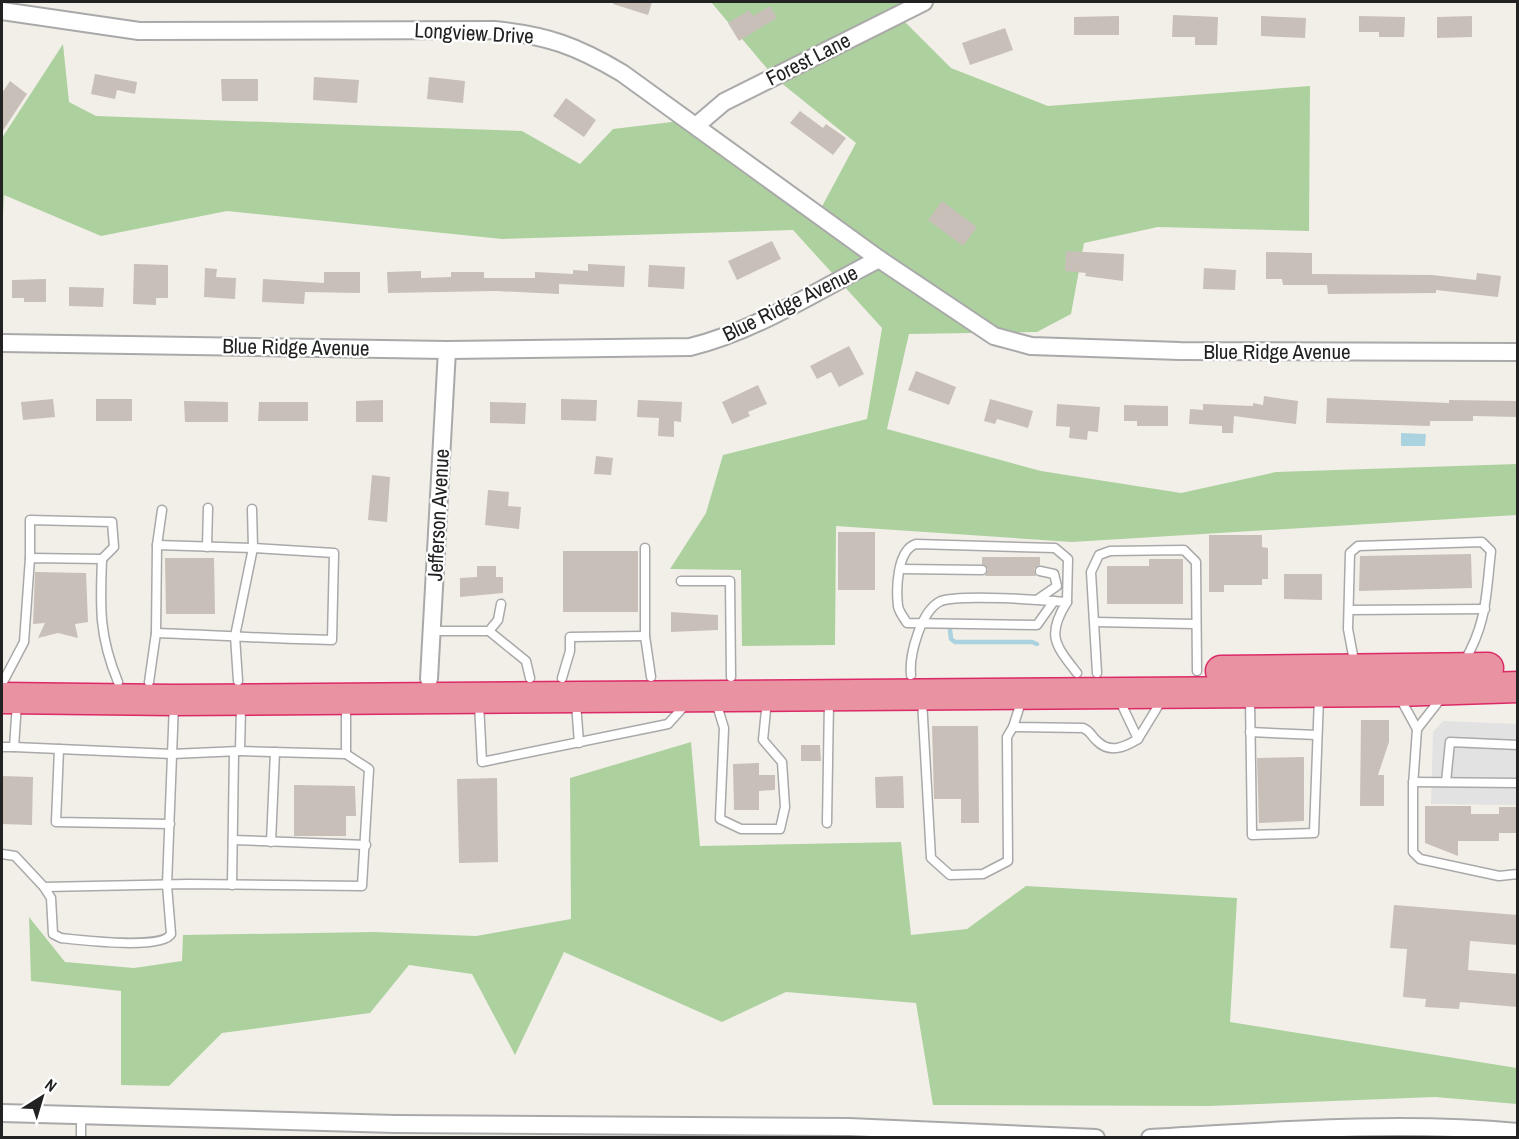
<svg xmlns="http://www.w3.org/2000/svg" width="1519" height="1139" viewBox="0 0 1519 1139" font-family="'Archivo Narrow',sans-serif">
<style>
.forest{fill:#add19e}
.parking{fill:#e2e2e2}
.water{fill:#aad3df}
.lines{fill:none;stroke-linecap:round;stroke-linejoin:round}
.stream{stroke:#aad3df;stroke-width:4.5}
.building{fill:#c7bfb8}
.lane-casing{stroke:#a9a9a9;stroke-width:11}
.street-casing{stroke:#a9a9a9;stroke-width:20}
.highway-casing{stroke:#dc2a67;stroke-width:33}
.lane{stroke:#fff;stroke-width:8}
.street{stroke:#fff;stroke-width:16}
.highway{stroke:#e892a2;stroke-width:30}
.labels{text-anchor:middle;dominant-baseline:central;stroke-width:4.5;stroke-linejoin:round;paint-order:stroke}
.street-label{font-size:21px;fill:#222;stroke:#fff}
</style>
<rect width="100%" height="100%" fill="#f2efe9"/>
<g class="forest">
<polygon points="711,2 902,2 898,15 951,68 1048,106 1310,86 1309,231 1158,227 1084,243 1071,314 1037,332 909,334 887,429 1041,471 1181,493 1276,472 1517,464 1517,515 1072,542 836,526 835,645 742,646 741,570 670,569 706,513 723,455 867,419 882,328 793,230 502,239 227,211 101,236 4,195 2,235 2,138 63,44 69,102 96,116 522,131 580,164 613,129 680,121 818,214 856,143 775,78"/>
<polygon points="691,742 700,846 901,842 911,935 967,929 1026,886 1237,898 1230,1022 1517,1068 1517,1104 1435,1097 1209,1106 933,1105 916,1003 786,992 722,1022 564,952 515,1055 472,974 409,965 370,1013 222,1033 169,1086 121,1085 121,991 31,981 29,917 65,962 134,968 182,961 183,935 374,932 476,936 571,919 570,778"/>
</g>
<polygon class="parking" points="1443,721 1517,724 1517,805 1431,804 1433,732"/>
<polygon class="water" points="1401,433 1426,434 1425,446 1401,446"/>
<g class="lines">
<polyline class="stream" points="950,630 951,639 955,642 1032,642 1037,644"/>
</g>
<g class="building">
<polygon points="614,2 652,2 648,15 613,4"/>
<polygon points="770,6 777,18 739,41 728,23 749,10 753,16"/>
<polygon points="1173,15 1218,17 1217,45 1195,45 1195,37 1172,37"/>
<polygon points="1119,16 1119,35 1074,35 1074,17"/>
<polygon points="1261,16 1306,18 1305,38 1261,36"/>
<polygon points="1359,16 1405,17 1404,37 1379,37 1379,32 1359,32"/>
<polygon points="1472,16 1472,37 1437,38 1437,17"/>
<polygon points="1005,28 1013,50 970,65 962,43"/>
<polygon points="95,74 137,82 135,94 117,90 115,99 91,94"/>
<polygon points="314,77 359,80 357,103 313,100"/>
<polygon points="429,77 465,81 463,103 427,99"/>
<polygon points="221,79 258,79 258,101 222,101"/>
<polygon points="10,81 27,94 2,132 2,93"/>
<polygon points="566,98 596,120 584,137 553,116"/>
<polygon points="800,111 823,128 826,124 846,138 833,155 790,123"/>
<polygon points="942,201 977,227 963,246 928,220"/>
<polygon points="772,241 781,259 737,280 728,261"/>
<polygon points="1066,251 1124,254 1123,281 1085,276 1086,273 1065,271"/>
<polygon points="1266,252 1312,253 1312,274 1432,275 1476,280 1477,273 1501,276 1498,297 1436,290 1436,293 1328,294 1327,285 1283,285 1282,279 1266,279"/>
<polygon points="134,264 168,265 168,298 156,298 156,305 133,304"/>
<polygon points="588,264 625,266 624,287 559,284 559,294 496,291 388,293 387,272 421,271 421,278 451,277 451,272 484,272 484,278 535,278 535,272 573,274 573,270 588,271"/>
<polygon points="649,265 685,267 684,289 648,287"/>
<polygon points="205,268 217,269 216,277 236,278 235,299 204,297"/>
<polygon points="1204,268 1236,270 1235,290 1203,289"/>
<polygon points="324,272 360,272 360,293 305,292 304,304 262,302 263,279 324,283"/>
<polygon points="46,279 46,302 24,302 24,298 12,298 12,280"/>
<polygon points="69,287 104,288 103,307 69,306"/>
<polygon points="849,346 864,374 839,387 831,372 817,379 810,366"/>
<polygon points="916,371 956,387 949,405 908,390"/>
<polygon points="758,385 767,404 748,412 750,416 732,424 722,402"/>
<polygon points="1264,396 1298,401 1296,424 1234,416 1233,433 1222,433 1222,426 1189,424 1190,409 1203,410 1203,404 1253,406 1253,403 1263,405"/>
<polygon points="1327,398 1449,403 1449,400 1518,401 1518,417 1473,416 1473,421 1430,421 1430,426 1326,423"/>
<polygon points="53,399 55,417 23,420 21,402"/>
<rect x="96" y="399" width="36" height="22"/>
<polygon points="561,399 597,400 596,421 561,420"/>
<polygon points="990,399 1033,411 1028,428 997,419 995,424 984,421"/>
<polygon points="383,400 383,422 356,422 356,401"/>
<polygon points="638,400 682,402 681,422 674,421 674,437 658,436 659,418 637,417"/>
<polygon points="184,401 228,402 228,422 185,422"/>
<polygon points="259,402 308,402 308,421 258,421"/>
<polygon points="490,402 526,403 525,424 490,423"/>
<polygon points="1057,404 1100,407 1098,432 1088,431 1087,440 1069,438 1070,427 1056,426"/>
<polygon points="1124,405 1168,406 1168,426 1137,426 1137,421 1124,421"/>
<polygon points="596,456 613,458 611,475 594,474"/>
<polygon points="372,475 390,477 387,522 368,520"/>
<polygon points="488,490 509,492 508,506 521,507 519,529 485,525"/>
<rect x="838" y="532" width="37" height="58"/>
<polygon points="1209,535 1262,535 1262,547 1268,548 1268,579 1262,579 1262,585 1224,585 1224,592 1209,592"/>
<rect x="563" y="551" width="75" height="61"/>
<polygon points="1471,554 1472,588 1359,591 1360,556"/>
<polygon points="982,557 1040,557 1040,565 1034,569 1036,576 985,576 988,569 982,564"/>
<polygon points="165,558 214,558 215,614 166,614"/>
<polygon points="1149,559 1183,559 1183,604 1107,604 1107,566 1149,566"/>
<polygon points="477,566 496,566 496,577 503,577 503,593 460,597 460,578 477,577"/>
<polygon points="35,572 86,573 88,622 75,624 78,638 58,633 38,638 45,623 33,624"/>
<polygon points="1284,574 1322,574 1322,600 1284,599"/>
<polygon points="671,612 718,615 718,630 671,632"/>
<polygon points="1361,720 1389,720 1389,742 1378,775 1384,775 1384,806 1360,806"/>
<polygon points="932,726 978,726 979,823 961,823 961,799 934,799"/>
<polygon points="801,745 820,745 821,761 801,761"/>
<polygon points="1304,757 1304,821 1259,823 1257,758"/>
<polygon points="759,763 759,775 775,775 775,790 759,791 759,810 734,810 733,764"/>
<polygon points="2,776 33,777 32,825 2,824"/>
<polygon points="903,776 904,808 876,808 875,777"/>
<polygon points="497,778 498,862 459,863 457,779"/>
<polygon points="294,785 355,786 356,816 346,816 346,836 294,836"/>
<polygon points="1425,806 1471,806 1471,814 1499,814 1499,807 1518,807 1518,833 1499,833 1499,841 1458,841 1458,856 1425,843"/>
<polygon points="1394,905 1518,915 1518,945 1470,941 1468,970 1518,974 1518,1007 1460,1002 1459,1009 1425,1007 1426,999 1403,997 1407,949 1390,948"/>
</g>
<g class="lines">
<g class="lane-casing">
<g id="lane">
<polyline points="157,545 162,510"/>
<polyline points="207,547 208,508"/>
<polyline points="645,548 645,636 651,677"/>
<polyline points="30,558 30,520 112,522 114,547 102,559"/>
<polyline points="901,569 982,570"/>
<polyline points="681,581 730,581 731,677"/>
<polyline points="1038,599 1057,586 1054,574 1040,571"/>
<path d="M1054,601l-17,24 -130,-2c-3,-5 -8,-11 -9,-17 -2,-18 -1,-56 18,-62l139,4 13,11 -1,43"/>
<polyline points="1349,610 1485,609"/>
<polyline points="1095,622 1195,624"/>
<polyline points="431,631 489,631 526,661 530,678"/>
<polyline points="489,631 498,620 501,604"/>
<path d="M156,633c59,2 118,6 176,7l2,-87 -81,-5 -18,88 3,45"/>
<path d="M1355,666l-7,-37 2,-76 8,-7 124,-4 9,9c-5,44 -4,72 -27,111"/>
<polyline points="1097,673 1091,572 1099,555 1110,551 1184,550 1196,562 1197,671"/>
<path d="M911,675c-2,-20 10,-65 30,-74 18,-7 102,-1 126,1 -21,33 -12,43 10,71"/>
<polyline points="562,678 570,651 570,637 645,636"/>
<path d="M3,682l21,-40 6,-84 72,1c-2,49 -3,77 16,123"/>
<polyline points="149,682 156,633 157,545 253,548 252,509"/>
<polyline points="1399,696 1417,729 1442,697"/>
<polyline points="1250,698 1252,835 1314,833 1319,697"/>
<path d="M1022,699l-9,28 70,1c8,3 8,8 14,13 13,13 28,6 41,-2"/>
<polyline points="1119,699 1138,739 1163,698"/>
<polyline points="922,700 931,858 950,875 983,874 1008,861 1007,737 1013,727"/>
<polyline points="716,702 724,728 720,819 741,829 780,829 785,807 782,762 763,740 767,700"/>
<polyline points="479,703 482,762 668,724 686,704"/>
<polyline points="576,703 579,743"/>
<polyline points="1417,729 1413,786 1413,852 1420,859 1499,876 1518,874"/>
<polyline points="1250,732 1317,735"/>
<polyline points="2,747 14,747 17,703"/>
<polyline points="14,747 172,754 240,751"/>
<polyline points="59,749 56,822 170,824"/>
<polyline points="346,754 346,704"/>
<polyline points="1413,782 1518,783"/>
<polyline points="1446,782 1450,742 1518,745"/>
<polyline points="827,823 829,701"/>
<polyline points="233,840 366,845"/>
<polyline points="271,842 275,752"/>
<polyline points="2,854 15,856 44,887 189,884 362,886 369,769 346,754 240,751 241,706"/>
<polyline points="232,885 234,752"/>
<path d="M44,887l7,11 2,36 8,4c19,2 102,12 110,-4l-4,-49 7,-182"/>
<polyline points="81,1116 81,1138"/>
</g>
</g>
<g class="street-casing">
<g id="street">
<path d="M2,11l137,20 355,-1c52,5 83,16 128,43l257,186"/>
<polyline points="697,125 724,102 924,2"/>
<path d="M2,343l445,7 243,-3c66,-16 128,-57 189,-88l115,77 37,10 149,5 338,1"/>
<polyline points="429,679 447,350"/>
<polyline points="2,1113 395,1124 849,1127 1096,1138"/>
<path d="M1150,1138c123,-7 245,-17 368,-6"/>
</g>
</g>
<g class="highway-casing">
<g id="highway">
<polyline points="1221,671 1488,668"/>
<polyline points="2,698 174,700 1396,691 1518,687"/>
</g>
</g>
<use href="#lane" class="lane"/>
<use href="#street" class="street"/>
<use href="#highway" class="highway"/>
</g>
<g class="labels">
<g class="street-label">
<text transform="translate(474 33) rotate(3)">Longview Drive</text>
<text transform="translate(808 59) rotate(-27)">Forest Lane</text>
<text transform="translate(790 303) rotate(-26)">Blue Ridge Avenue</text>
<text transform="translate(296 347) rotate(1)">Blue Ridge Avenue</text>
<text x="1277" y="351">Blue Ridge Avenue</text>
<text transform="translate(438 515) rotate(-87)">Jefferson Avenue</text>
</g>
</g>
<rect width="1519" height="1139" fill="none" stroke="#222222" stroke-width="6"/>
<g transform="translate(42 1097) rotate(37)" stroke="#ffffff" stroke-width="4.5" paint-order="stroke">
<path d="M0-4.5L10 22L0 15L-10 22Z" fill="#222222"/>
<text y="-9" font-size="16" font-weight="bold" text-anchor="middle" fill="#222222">N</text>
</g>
</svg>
